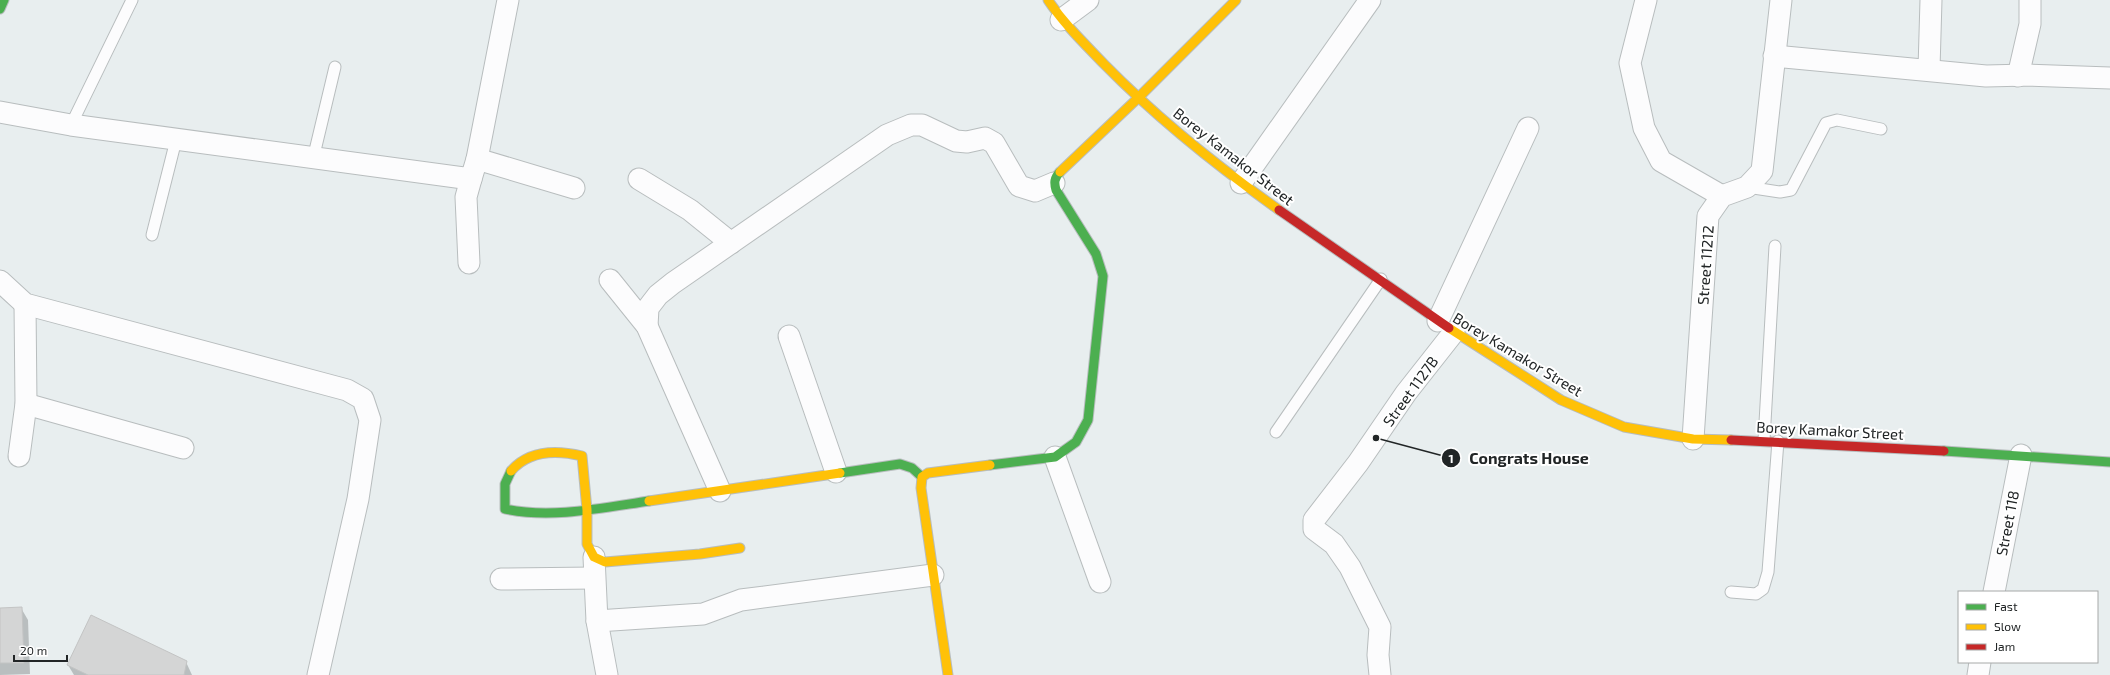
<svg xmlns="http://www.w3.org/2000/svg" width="2110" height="675" viewBox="0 0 2110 675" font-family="'Exo 2',sans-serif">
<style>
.shadow{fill:#0003}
.building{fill:#d4d5d5;stroke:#c3c4c4}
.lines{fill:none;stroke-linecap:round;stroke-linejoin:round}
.lane-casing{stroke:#b8bdbe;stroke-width:13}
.street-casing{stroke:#b8bdbe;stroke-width:23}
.fast-casing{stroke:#b8bdbe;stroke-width:11}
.slow-casing{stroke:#b8bdbe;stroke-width:11}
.jam-casing{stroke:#b8bdbe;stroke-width:11}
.lane{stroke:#fcfcfd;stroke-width:11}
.street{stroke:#fcfcfd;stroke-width:21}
.fast{stroke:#4caf50;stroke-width:9}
.slow{stroke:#ffc107;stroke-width:9}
.jam{stroke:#c62828;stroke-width:9}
.labels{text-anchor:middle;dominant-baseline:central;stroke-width:4;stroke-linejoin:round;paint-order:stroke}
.street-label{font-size:15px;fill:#212526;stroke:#fff}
.leader{fill:none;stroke:#212526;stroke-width:1.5}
.callout-dot{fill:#212526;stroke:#fff;stroke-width:1.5}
.mark-label{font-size:12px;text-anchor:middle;font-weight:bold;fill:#fff}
.callout-label{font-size:16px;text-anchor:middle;font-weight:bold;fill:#212526;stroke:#fff;stroke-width:4;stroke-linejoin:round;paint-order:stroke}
</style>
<rect width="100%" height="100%" fill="#e8eeef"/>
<g class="shadow">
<polygon points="21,608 28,620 30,674 0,675 0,609"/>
<polygon points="186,662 192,675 74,675 68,665"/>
</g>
<g class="building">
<polygon points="22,607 24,663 0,663 0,608"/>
<polygon points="91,615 187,661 184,675 88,675 67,665"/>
</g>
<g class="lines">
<g class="lane-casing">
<g id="lane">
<polyline points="71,125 132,0"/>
<polyline points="313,159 335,67"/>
<polyline points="1747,187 1780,192 1791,190 1826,123 1837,120 1881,129"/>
<polyline points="152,235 176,140"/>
<polyline points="1276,432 1381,279"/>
<polyline points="1764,440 1775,246"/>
<polyline points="1731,592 1756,594 1763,589 1768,572 1778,441"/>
</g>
</g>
<g class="street-casing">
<g id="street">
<polyline points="1646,0 1630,63 1644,128 1661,161 1722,196"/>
<polyline points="1061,20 1088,0"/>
<polyline points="1774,56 1986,76 2027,75 2110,78"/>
<polyline points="1929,69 1931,0"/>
<polyline points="2018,76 2030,24 2030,0"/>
<polyline points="0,112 71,125 471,179 477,159 508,0"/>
<polyline points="477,159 574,188"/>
<polyline points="639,179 690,210 731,243"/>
<polyline points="1241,183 1370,0"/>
<polyline points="469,263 466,197 471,179"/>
<polyline points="610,280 647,326 720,491"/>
<polyline points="0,281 25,304 347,390 363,399 370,420 358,499 318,675"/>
<polyline points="1438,321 1528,128"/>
<polyline points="647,326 648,308 658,295 673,283 887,135 911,125 922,125 956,141 967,142 985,138 994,143 1019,186 1035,191 1054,183"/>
<polyline points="789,336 836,472"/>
<polyline points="26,404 183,448"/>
<polyline points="1693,439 1708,216 1722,196 1747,187 1762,171 1781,0"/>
<polyline points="19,456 26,404 25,304"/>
<polyline points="1055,457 1100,582"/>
<polyline points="594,557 597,621 607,675"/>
<polyline points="501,579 594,578"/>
<polyline points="1994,592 2021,455"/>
<polyline points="597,621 703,614 741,600 933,575"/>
<polyline points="1380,675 1378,655 1380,627 1350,567 1334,544 1314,529 1314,520 1358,463 1406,393 1454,332"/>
<polyline points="1978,675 1980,662"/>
</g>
</g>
<g class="fast-casing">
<g id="fast">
<polyline points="0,9 4,0"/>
<polyline points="1944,451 2110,462"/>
<path d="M990,465l65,-8 21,-15 12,-22 15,-144 -7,-22 -40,-64c-2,-7 -2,-12 4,-18"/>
<path d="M511,471l-6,13v25c46,10 97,-1 144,-8"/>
<polyline points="840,473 900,464 912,468 922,477"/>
</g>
</g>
<g class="slow-casing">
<g id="slow">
<path d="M1048,0c16,24 36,43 56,64 53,54 113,102 175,146"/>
<polyline points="1060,172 1138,98 1236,0"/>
<polyline points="1449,328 1561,400 1624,427 1693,439 1731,440"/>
<path d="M511,471c18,-21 46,-21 71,-15l5,54v34l7,13 11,5 95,-8 40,-6"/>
<polyline points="649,501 840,473"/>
<polyline points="948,675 921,488 922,477 928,473 990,465"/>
</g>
</g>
<g class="jam-casing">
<g id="jam">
<polyline points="1279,210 1449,328"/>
<polyline points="1731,440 1944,451"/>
</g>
</g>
<use href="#lane" class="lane"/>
<use href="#street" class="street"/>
<use href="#fast" class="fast"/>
<use href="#slow" class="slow"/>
<use href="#jam" class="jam"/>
</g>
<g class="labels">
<g class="street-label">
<text transform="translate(1234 156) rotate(38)">Borey Kamakor Street</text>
<text transform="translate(1705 265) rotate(-86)">Street 11212</text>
<text transform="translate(1518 354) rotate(31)">Borey Kamakor Street</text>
<text transform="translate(1410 391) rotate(-54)">Street 1127B</text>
<text transform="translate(1830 430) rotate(3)">Borey Kamakor Street</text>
<text transform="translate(2007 523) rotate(-79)">Street 118</text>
</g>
</g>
<path class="leader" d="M1376 438L1451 458"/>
<g class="callout-dot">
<circle cx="1376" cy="438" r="4"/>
<circle cx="1451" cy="458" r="10"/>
</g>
<g class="mark-label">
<text x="1451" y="463">1</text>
</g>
<g class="callout-label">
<text x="1529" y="464">Congrats House</text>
</g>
<rect x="1958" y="591" width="140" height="72" fill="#ffffff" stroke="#a6a8a8"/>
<rect x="1966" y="604" width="20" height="6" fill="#4caf50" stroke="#a6a8a8"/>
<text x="1994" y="611" font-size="12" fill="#212526">Fast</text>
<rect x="1966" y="624" width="20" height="6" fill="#ffc107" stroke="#a6a8a8"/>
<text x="1994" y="631" font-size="12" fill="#212526">Slow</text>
<rect x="1966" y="644" width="20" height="6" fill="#c62828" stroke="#a6a8a8"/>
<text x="1994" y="651" font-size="12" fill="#212526">Jam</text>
<path d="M14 655v6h53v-6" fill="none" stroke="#212526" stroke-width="2"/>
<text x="20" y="655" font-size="12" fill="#212526" stroke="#ffffff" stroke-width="3" paint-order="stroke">20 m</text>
</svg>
